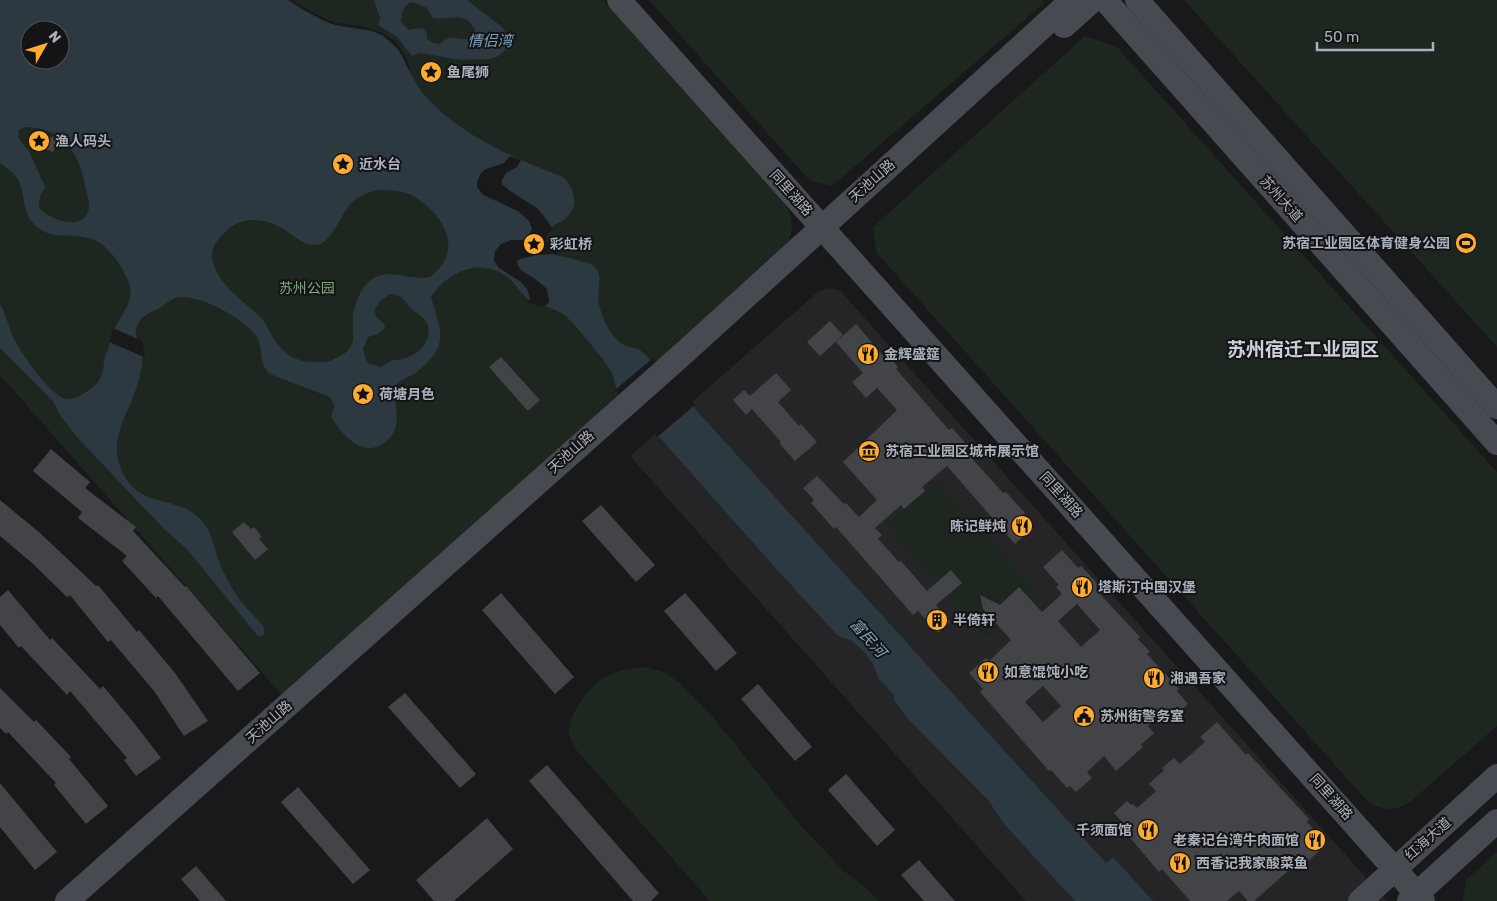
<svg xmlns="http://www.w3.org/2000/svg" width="1497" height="901" viewBox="0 0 1497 901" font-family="Rubik,'Noto Sans SC',sans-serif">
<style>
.built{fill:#252528}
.green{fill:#1e271f;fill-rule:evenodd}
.water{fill:#2d3941;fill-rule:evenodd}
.pier{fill:#19191b}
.building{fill:#434448;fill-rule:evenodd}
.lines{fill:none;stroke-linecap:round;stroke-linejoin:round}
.secondary{stroke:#474a51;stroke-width:24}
.labels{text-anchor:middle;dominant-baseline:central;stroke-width:4;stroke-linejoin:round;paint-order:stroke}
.poi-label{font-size:14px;font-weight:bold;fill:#aab1bc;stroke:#141416;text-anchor:start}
.street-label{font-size:14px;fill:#aab1bc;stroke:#141416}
.park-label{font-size:14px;fill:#80a87f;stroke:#141416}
.water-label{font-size:15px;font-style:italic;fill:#7ea2ba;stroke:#141416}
.district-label{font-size:19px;font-weight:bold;fill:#cbcfd7;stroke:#141416}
</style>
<rect width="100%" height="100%" fill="#19191b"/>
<polygon class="built" points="829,288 839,290 845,296 1387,901 1026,901 630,456 819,291"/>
<g class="green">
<path d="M0,0h603l181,203c12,18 10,34 -4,50l-498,442 -282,-320zM30,30h30v30h-30z"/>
<polygon points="649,0 1043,0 1043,4 832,186 810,181"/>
<polygon points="1184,0 1497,0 1497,347"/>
<path d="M1085,36l32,11 380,425v254l-88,77c-18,8 -21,8 -39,1l-494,-552 -3,-25z"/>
<polygon points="937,480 1037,592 987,638 886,525"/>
<path d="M646,667l20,6 15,11 31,32 89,110 43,45 20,15 15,15h-169l-137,-155c-1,-5 -4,-10 -4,-15 1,-22 24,-49 43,-57 10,-5 23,-6 34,-7z"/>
<polygon points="1497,852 1497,901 1463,901 1466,880"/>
</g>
<g class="water">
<path d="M0,0h288c17,12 34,21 54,26 16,4 30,2 44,12 20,13 23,41 40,59 35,39 90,62 137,80 11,10 16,28 5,39 -4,6 -11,6 -16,11 -4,3 -6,9 -9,13l11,14 37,10c16,10 4,25 8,40 3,15 12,35 27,42 4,2 8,1 12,3 4,2 8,7 12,10l456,504 7,-6 40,44h-78l-70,-76 -17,-25 -79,-80 -15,-20v-5l-15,-16 -6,-15 -11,-14 -11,-10 -13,-4 -67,-73 -155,-175c-1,-5 -2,-10 -4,-15 -4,-9 -41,-54 -49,-59 -5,-3 -12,-6 -17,-8 -6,-3 -13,-3 -18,-7 -7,-5 -11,-14 -18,-20 -27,-22 -60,-10 -79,18 10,35 19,49 -14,75 -7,5 -17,8 -23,15 -1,13 6,28 1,42 -2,6 -7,11 -12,15 -21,14 -43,-11 -52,-28l4,-10 -5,-9 -60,-23c-13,-11 -5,-29 -16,-41 -14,-16 -51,-37 -73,-36 -10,0 -15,8 -23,12 -10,4 -17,7 -22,19 -2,7 5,17 6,25 1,9 -1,18 -3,26 -7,30 -32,58 -18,90 16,40 54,26 77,48 15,14 14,26 21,44 3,9 8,18 13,27 7,14 21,26 31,38l2,6 -3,4 -5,-1 -70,-86 -23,-20 -87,-92 -17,-22 -7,-14 -53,-53v-44c6,11 9,24 14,35 8,15 36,57 52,60 6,1 12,-2 17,-5 6,-4 14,-9 17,-15 4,-6 3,-12 4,-18 2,-7 9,-26 11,-33 7,-14 20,-28 14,-45 -8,-20 -24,-44 -46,-46 -17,-3 -33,2 -47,-11 -16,-14 -9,-32 -19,-48 -4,-6 -11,-11 -17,-15zM30,30h30v30h-30zM24,127c37,0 55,24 61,58 1,7 5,16 4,23 -4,25 -40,12 -50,0l1,-12 5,-9 -16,-36 -11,-13 1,-8zM376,190c8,0 18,0 27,2 25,7 56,41 42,68 -3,6 -10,13 -15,17 -19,4 -39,-9 -56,1 -12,7 -20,25 -21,39 -2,17 6,30 -13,39 -5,2 -9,5 -14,6 -25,1 -38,-2 -52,-23 -6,-9 -8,-18 -17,-25 -16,-15 -44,-34 -45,-59 0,-9 6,-16 12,-22 15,-16 37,-16 56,-6 11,6 22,19 37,18 15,-2 24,-32 35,-43 6,-6 16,-9 24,-12zM390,294c13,0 15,9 24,17 10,7 17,12 14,25 -3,12 -13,20 -25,23 -4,1 -8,0 -12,2 -3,1 -6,4 -9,6l-12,-3 -4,-4 -3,-11 5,-12 10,-3 7,-7 -1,-3 -7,-6 -3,-7 6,-10z"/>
<path d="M374,0h93l35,27 5,8 2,7 -1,5 -5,5 -6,5 -8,2 -28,1 -41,-7 -8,3 -16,-20 -18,-11 2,-7zM413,2l14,6 6,10c17,3 32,-9 42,12l-7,9c-13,1 -16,-6 -28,5l-7,-1 -6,-4v-5l-3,-5 -5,-1 -10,2 -8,-8c1,-9 1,-18 12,-20z"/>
</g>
<g class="pier">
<polygon points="288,0 292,0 323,18 336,23 363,26 383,33 395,41 403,52 408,62 410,73 403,57 397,48 382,35 373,31 335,25 322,20"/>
<polygon points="510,156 521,160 517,167 506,173 502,180 502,184 510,191 537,208 543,215 553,229 547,234 546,240 549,247 562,257 554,254 537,255 520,259 517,262 518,266 522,271 534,278 547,289 549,300 548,304 542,307 527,302 530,299 527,289 521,282 499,268 494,261 495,251 501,244 511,240 523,240 528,237 532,229 529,221 518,211 483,195 477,187 477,182 481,173 486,169 504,163"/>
<polygon points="113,328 142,341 145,353 144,357 109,342"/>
<polygon points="653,358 695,405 657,437 615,390"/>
</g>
<g class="building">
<polygon points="62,132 53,152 37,145"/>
<polygon points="830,321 843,335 820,356 807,342"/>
<polygon points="856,324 885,358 888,355 898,367 896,369 949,430 952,428 968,446 965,448 969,455 1003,493 1006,492 1025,513 1022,515 1033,527 1015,544 947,466 922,487 925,491 904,509 901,505 875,528 882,535 878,539 899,562 901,561 927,591 951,570 962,583 936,605 950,622 938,633 918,611 913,615 836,527 834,529 811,503 814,500 803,488 817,476 844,504 846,503 859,517 877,500 843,462 897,410 877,388 866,398 852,382 863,373 836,342"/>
<polygon points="501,357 540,400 528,411 489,367"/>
<polygon points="776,373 791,390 778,402 799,426 801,424 817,442 795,461 779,443 781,442 752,409 746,415 733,400 744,390 750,396"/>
<polygon points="51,449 90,482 85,488 136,527 133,531 185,587 186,586 260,673 238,691 158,596 156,598 122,561 127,556 78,518 82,512 33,471"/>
<polygon points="0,500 40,533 96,586 98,585 137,632 139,630 175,673 208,721 184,736 154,691 111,640 108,642 70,595 67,597 31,562 0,536"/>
<polygon points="601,505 655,565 636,582 582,521"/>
<polygon points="244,522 251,529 254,527 262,537 259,539 268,549 255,560 232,532"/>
<path d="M1062,550l16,18 3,-2 18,19 -3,2 5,5 -1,2 40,43 -2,2 12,13 -3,2 32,35 -2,2 11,13 -15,14 -7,-8 -18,16 6,7 -13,12 2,2 -27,24 -12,-15 -17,16 5,6 -16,14 -6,-6 -3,2 -16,-18 -2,1 -69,-79 3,-3 -14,-16 17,-15 3,3 22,-21 -28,-31 -3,-14 20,10 19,-18 23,25 20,-18 -6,-7 3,-2 -16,-18zM1077,604l23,26 -19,17 -23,-26zM1043,686l18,20 -18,16 -18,-20z"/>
<polygon points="8,590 50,640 52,638 100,689 103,686 134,723 161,758 136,776 124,760 127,758 70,691 67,695 21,646 19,648 0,625 0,597"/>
<polygon points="501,593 574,677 555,694 482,610"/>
<polygon points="685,593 737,653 716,671 664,611"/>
<polygon points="758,684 812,747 795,761 741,699"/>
<polygon points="0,688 34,722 36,720 71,757 69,759 108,806 86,824 54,785 56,783 8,732 6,734 0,728"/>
<polygon points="405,693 476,774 460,788 388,707"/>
<polygon points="1217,722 1246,755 1248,753 1309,819 1307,822 1316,832 1315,834 1325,846 1308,861 1304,857 1254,901 1248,901 1239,891 1227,901 1190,901 1162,869 1159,872 1121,827 1124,824 1114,813 1127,801 1131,805 1133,804 1137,808 1156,791 1149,784 1164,770 1162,768 1174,758 1180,764 1205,742 1200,737"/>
<polygon points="547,765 659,893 651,901 633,901 529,781"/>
<polygon points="846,774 895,830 877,846 828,790"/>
<polygon points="0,783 57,852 35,870 0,827"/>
<polygon points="298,787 370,870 353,884 281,802"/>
<polygon points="487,818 513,849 454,901 434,901 416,880"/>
<polygon points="919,860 955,901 924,901 901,875"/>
<polygon points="196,866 226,901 200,901 181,879"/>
</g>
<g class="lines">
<g class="secondary">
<polyline points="619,0 1423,901"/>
<polyline points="1105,0 1497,443"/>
<polyline points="1137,0 1497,407"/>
<polyline points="1064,26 1093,0"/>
<polyline points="67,901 685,352 1072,0"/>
<polyline points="1360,901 1497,776"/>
<polyline points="1409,901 1497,821"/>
</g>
</g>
<defs>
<g id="sight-disc" transform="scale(1.125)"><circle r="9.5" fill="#ffab2d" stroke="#141416"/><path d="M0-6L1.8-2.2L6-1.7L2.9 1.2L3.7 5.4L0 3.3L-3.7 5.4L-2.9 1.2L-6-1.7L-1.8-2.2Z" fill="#111"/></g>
<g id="stadium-disc" transform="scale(1.125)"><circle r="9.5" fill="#ffab2d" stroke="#141416"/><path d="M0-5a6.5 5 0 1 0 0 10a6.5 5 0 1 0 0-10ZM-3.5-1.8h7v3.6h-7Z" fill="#111"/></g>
<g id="restaurant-disc" transform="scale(1.125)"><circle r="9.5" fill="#ffab2d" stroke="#141416"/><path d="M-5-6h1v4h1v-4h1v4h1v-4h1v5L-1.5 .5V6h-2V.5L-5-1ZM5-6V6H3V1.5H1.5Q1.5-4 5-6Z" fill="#111"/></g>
<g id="museum-disc" transform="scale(1.125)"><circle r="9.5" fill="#ffab2d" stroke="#141416"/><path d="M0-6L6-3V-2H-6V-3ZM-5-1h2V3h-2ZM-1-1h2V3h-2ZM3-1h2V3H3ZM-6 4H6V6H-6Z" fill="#111"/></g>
<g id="building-disc" transform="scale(1.125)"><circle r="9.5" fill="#ffab2d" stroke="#141416"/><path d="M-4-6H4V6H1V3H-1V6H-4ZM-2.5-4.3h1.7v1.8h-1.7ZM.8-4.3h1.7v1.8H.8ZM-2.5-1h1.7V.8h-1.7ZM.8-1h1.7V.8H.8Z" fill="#111"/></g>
<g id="civic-disc" transform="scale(1.125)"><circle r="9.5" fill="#ffab2d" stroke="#141416"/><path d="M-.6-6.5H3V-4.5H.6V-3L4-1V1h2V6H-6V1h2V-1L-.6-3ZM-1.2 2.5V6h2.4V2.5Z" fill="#111"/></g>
</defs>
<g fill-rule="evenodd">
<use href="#sight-disc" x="431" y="72"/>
<use href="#sight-disc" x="39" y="141"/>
<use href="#sight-disc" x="343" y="164"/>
<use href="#stadium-disc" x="1466" y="243"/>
<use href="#sight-disc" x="534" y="244"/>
<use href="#restaurant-disc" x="868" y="354"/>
<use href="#sight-disc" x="363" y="394"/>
<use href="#museum-disc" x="869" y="451"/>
<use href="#restaurant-disc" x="1022" y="526"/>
<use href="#restaurant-disc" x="1082" y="587"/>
<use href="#building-disc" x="937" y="620"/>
<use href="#restaurant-disc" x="988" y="672"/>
<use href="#restaurant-disc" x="1154" y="678"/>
<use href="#civic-disc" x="1084" y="716"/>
<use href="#restaurant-disc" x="1148" y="830"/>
<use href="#restaurant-disc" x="1315" y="840"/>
<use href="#restaurant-disc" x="1180" y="863"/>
</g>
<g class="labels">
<g class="poi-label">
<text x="447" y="72">鱼尾狮</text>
<text x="55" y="141">渔人码头</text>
<text x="359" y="164">近水台</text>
<text x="1450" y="243" text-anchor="end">苏宿工业园区体育健身公园</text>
<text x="550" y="244">彩虹桥</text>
<text x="884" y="354">金辉盛筵</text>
<text x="379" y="394">荷塘月色</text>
<text x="885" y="451">苏宿工业园区城市展示馆</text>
<text x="1006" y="526" text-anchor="end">陈记鲜炖</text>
<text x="1098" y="587">塔斯汀中国汉堡</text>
<text x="953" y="620">半倚轩</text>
<text x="1004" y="672">如意馄饨小吃</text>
<text x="1170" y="678">湘遇吾家</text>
<text x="1100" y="716">苏州街警务室</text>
<text x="1132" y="830" text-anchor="end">千须面馆</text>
<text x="1299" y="840" text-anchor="end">老秦记台湾牛肉面馆</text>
<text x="1196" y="863">西香记我家酸菜鱼</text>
</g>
<g class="street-label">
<text transform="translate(872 181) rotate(-42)">天池山路</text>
<text transform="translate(791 193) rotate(48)">同里湖路</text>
<text transform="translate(1281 199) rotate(48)">苏州大道</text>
<text transform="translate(571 452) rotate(-42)">天池山路</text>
<text transform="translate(1061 495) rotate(48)">同里湖路</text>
<text transform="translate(269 722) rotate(-42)">天池山路</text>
<text transform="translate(1331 797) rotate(48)">同里湖路</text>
<text transform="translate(1428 839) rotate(-42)">红海大道</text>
</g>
<g class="park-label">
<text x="307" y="288">苏州公园</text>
</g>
<g class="water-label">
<text x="490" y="41">情侣湾</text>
<text transform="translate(868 638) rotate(48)">富民河</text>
</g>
<g class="district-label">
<text x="1303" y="349">苏州宿迁工业园区</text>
</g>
</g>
<g transform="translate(45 45) rotate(51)"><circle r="24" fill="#141416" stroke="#505358"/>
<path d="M0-4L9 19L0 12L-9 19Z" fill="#ffab2d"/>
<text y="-8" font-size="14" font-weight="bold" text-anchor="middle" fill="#aab1bc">N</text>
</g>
<path d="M1317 42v8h116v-8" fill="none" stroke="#aab1bc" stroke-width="2.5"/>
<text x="1324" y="42" font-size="15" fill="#aab1bc" stroke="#141416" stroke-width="4" paint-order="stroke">50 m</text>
</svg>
